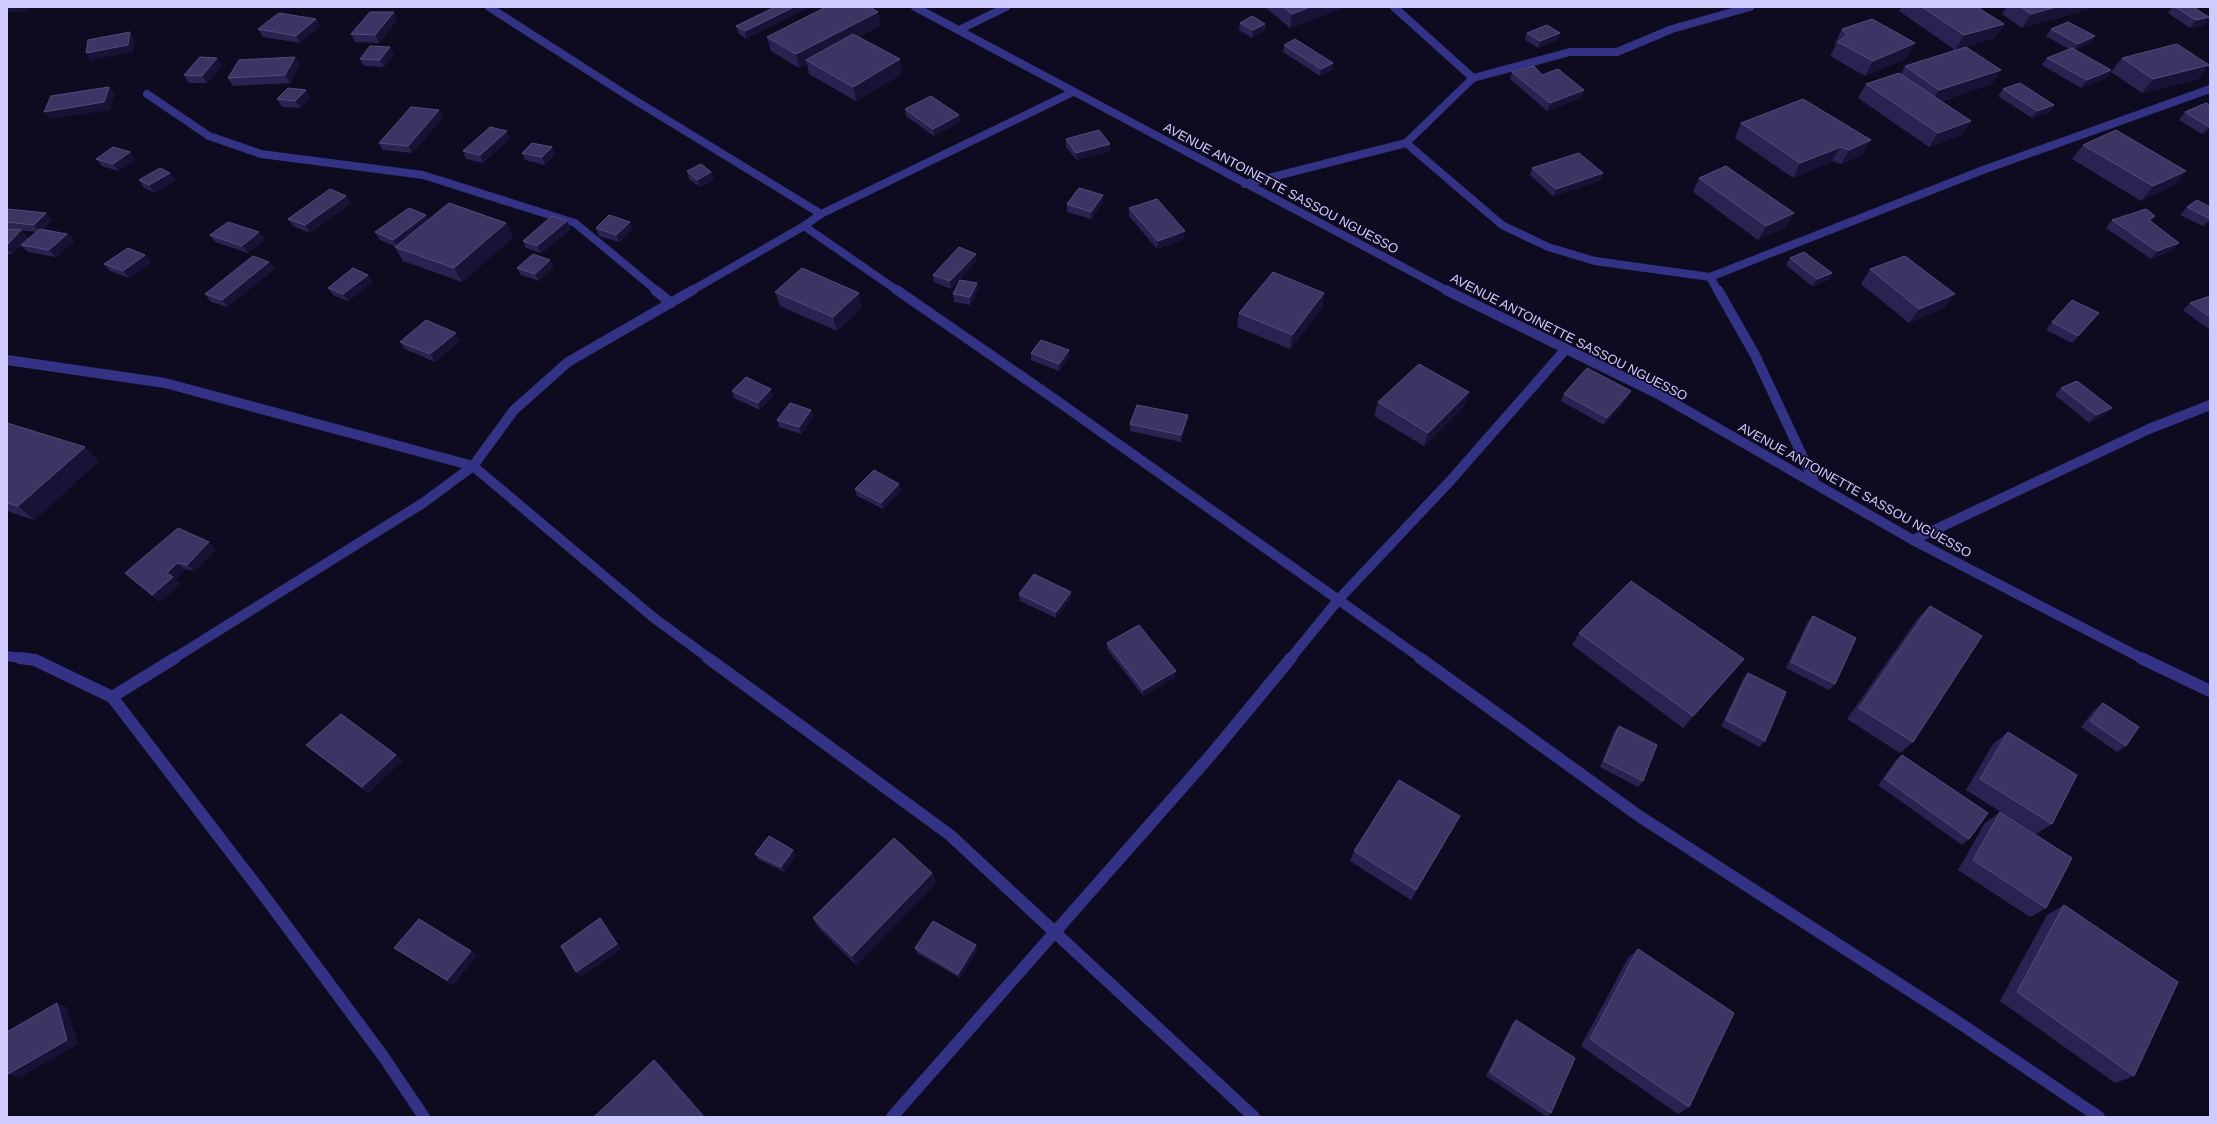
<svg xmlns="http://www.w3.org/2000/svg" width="2217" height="1124" viewBox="0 0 2217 1124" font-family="Helvetica,sans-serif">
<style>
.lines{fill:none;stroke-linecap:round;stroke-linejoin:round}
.minor-far2{stroke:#333284;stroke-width:8}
.minor-far1{stroke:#333284;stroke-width:10}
.minor{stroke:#333284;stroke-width:12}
.wall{fill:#2a2351}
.shaded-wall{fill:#181236}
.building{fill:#3c3564;stroke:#534c7c}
.labels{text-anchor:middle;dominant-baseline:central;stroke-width:3.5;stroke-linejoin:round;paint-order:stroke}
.street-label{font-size:13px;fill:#d0cbff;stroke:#0e0b21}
</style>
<rect width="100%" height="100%" fill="#0e0b21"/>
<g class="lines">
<g class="minor-far2">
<polyline points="489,7 628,96 821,214"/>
<polyline points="915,7 1448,291"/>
<polyline points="959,30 1006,7"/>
<polyline points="1473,78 1570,52 1617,52 1672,29 1750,7"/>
<polyline points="147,94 209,136 261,154 423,175 575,223 657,291"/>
<polyline points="1406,143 1502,225 1548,247 1595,261 1710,277 1718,291"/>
<polyline points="1245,184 1406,143 1473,78 1394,7"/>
<polyline points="804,226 898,291"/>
<polyline points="1710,277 1983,170 2210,89"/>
<polyline points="691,291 804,226 821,214 1073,92"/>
</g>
<g class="minor-far1">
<polyline points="655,290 671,303"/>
<polyline points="897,290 1056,400 1422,659"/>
<polyline points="1446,290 1658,394 1913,540 2143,659"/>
<polyline points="1718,290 1755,355 1815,483"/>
<polyline points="7,360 165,383 473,466 654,618 710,659"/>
<polyline points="1913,540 2149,429 2210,405"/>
<polyline points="7,656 27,659"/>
<polyline points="173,659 423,503 473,466 514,410 568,362 693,290"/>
<polyline points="1290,659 1339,599 1451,480 1565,350"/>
</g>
<g class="minor">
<polyline points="20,658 35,660 112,697 259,889 383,1056 424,1117"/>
<polyline points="708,658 950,835 1254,1117"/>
<polyline points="1420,658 1639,816 1952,1018 2099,1117"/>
<polyline points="2141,658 2210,691"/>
<polyline points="112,697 175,658"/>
<polyline points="892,1117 1210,756 1291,658"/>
</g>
</g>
<g class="wall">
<polygon points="775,7 746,39 738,33 736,26"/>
<polygon points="1265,7 1346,7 1290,28"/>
<polygon points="1901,7 1977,7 2004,24 1995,38 1955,50 1899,11"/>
<polygon points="2007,7 2091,7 2089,9 2022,28 2002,14"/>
<polygon points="2172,7 2193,7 2209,17 2204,25 2190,28 2168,13"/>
<polygon points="878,12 880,26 859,37 902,74 856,101 809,74 807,64 799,68 771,51 767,37"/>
<polygon points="316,19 320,26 300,43 263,37 258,29"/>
<polygon points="397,20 379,43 355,42 351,34"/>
<polygon points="1240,23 1265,24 1264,31 1252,38 1239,30"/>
<polygon points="1842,29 1907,58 1865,76 1830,56 1836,45 1835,43"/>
<polygon points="2051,29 2095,36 2090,43 2075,50 2111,70 2106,78 2081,88 2042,65 2047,58 2069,49 2046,36"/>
<polygon points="1527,33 1560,33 1557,40 1538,48 1525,40"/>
<polygon points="1284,45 1333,63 1332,70 1320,76 1283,52"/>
<polygon points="390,47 394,54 384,67 364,66 360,59"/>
<polygon points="2122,58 2209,65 2198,79 2142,93 2111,72"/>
<polygon points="300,64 290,83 233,86 228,78"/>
<polygon points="222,65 207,83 189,83 184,75"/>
<polygon points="1905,66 1992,84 1941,101 1971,121 1962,135 1929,147 1858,98 1866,84 1901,74"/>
<polygon points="1512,72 1542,75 1584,90 1581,98 1547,111 1510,79"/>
<polygon points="2003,89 2054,105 2049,113 2032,118 1998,96"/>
<polygon points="310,97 300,108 282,107 277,99"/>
<polygon points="2206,103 2210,131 2202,134 2179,120 2185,112"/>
<polygon points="905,109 959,115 960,122 934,136 906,116"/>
<polygon points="443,117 412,153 383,150 379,143"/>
<polygon points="1741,123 1871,140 1862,155 1841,164 1832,161 1793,178 1735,138"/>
<polygon points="510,138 483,163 466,159 463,151"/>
<polygon points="1066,139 1110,151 1077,160 1066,147"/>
<polygon points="2083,145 2186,171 2174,185 2141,201 2072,159"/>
<polygon points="130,152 135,160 118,171 102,166 96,159"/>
<polygon points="522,153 555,154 545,165 525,160"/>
<polygon points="1532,168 1603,173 1600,181 1553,196 1530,175"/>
<polygon points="687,171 711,172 714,180 700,187 689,179"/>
<polygon points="170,173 176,180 155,193 144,188 139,180"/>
<polygon points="1699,178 1786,227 1758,240 1693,192"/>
<polygon points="1103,195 1103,202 1091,219 1067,212 1067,204"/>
<polygon points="346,196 351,203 310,233 293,226 288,219"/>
<polygon points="2187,207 2210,207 2210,221 2203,226 2180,215"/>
<polygon points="1129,208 1184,239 1157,249 1129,216"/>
<polygon points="7,209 52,220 42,230 67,234 74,241 56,257 28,252 21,245 37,232 7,229"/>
<polygon points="426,215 429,220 506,223 513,238 462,282 403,261 395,247 396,247 380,240 375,232"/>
<polygon points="2155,216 2151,221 2179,243 2173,250 2151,259 2106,228 2112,220"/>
<polygon points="630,222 633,229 619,242 599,236 596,228"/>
<polygon points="7,229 21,230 28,238 12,254 7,254"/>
<polygon points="571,229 541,253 526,248 523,241"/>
<polygon points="210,235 265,239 248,253 215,242"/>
<polygon points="145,255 151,263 129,278 110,271 104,264"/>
<polygon points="1790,258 1832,273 1828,280 1812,286 1786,265"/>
<polygon points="976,261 951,289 934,282 933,275"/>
<polygon points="269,262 275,269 227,307 211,302 205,294"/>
<polygon points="554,267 539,281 521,275 517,268"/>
<polygon points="1870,269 1944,308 1909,323 1861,284"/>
<polygon points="373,282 348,301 333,295 328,288"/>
<polygon points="977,283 978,290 970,305 954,302 953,294"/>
<polygon points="775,292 862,307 837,331 780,306"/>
<polygon points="2210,296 2210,330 2183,310 2190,303"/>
<polygon points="1322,308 1290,349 1237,327 1239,313"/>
<polygon points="2099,313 2072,343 2046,330 2052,322"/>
<polygon points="460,340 435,362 405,349 400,342"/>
<polygon points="1069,350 1069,357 1059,371 1031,360 1031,353"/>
<polygon points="2061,388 2105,415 2089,423 2055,395"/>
<polygon points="732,391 773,396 760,410 734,398"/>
<polygon points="1469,392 1464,406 1424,446 1374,416 1378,402"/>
<polygon points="1564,394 1627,398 1604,425 1561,401"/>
<polygon points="811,410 813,417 801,434 779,427 777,420"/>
<polygon points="1188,415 1187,422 1181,442 1130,431 1130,424"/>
<polygon points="7,423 99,461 34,520 7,511"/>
<polygon points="855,489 901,491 883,509 857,496"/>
<polygon points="216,549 194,571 185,569 175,579 180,584 160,602 125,573"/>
<polygon points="1019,594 1071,598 1056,618 1020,601"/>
<polygon points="1930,606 1913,742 1900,753 1847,719 1918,618"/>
<polygon points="1813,616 1835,684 1829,690 1786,668 1807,623"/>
<polygon points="1579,633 1734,671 1683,728 1572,645"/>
<polygon points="1107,643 1175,677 1143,696 1107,649"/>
<polygon points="1748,673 1765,741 1759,747 1721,726 1743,679"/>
<polygon points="2103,703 2126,746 2117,752 2081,727 2095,709"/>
<polygon points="1619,726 1643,781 1638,787 1600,767 1614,732"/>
<polygon points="2008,732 2052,824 2036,834 1966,790 1993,744"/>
<polygon points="306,745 396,755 402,761 368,793 313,751"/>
<polygon points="1902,755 1969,839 1962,845 1878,785 1896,760"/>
<polygon points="2000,812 2046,908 2030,917 1958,870 1985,823"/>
<polygon points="1460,816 1411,900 1350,861 1354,851"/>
<polygon points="755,854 796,855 784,872 758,859"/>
<polygon points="932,873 936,883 856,965 818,927 813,918"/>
<polygon points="2064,905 2134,1076 2115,1083 2000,1001 2047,915"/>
<polygon points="394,948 477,955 453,985"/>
<polygon points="915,948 977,950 960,978 917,953"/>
<polygon points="1638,949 1689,1107 1678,1114 1581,1046 1628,958"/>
<polygon points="1516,1020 1551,1113 1547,1117 1486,1076 1512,1024"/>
</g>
<g class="shaded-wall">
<polygon points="7,7 30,7 27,11 7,13"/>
<polygon points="794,7 811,7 746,39 745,31"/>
<polygon points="1310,7 1346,7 1290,28 1292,14"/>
<polygon points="2056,7 2091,7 2089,9 2022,28 2031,14"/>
<polygon points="394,12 397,20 379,43 375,35"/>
<polygon points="878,12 880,26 810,63 806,60 807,64 799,68 796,54"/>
<polygon points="2209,17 2204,25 2190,28 2196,20"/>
<polygon points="316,19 320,26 300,43 296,36"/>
<polygon points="1265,24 1264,31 1252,38 1253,30"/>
<polygon points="2004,24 1995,38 1955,50 1964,35"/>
<polygon points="130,32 135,39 133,52 91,60 86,53"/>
<polygon points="1560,33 1557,40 1538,48 1540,41"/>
<polygon points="2095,36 2090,43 2073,51 2078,44"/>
<polygon points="1915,43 1907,58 1865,76 1873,61"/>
<polygon points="390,47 394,54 384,67 380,60"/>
<polygon points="295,57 300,64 290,83 285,75"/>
<polygon points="217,58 222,65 207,83 202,76"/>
<polygon points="900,59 902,74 856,101 853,87"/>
<polygon points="1333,63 1332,70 1320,76 1321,69"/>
<polygon points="2209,65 2198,79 2142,93 2153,79"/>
<polygon points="2001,70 1992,84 1930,104 1939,90"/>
<polygon points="2111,70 2106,78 2081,88 2087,80"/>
<polygon points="109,87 115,94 110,110 50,119 44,112"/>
<polygon points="306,90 310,97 300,108 295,101"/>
<polygon points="1584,90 1581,98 1547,111 1550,103"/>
<polygon points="2054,105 2049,113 2032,118 2037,111"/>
<polygon points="439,110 443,117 412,153 408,146"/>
<polygon points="959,115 960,122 934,136 933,129"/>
<polygon points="1971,121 1962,135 1929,147 1938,133"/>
<polygon points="2210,126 2210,131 2202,134"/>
<polygon points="507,131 510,138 483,163 480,155"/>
<polygon points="1871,140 1862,155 1841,164 1849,150"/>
<polygon points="1110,144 1110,151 1077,160 1076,153"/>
<polygon points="552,147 555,154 545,165 542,157"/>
<polygon points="1841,147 1832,161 1793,178 1800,163"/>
<polygon points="130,152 135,160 118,171 113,164"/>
<polygon points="2186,171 2174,185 2141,201 2153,186"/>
<polygon points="711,172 714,180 700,187 697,180"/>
<polygon points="170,173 176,180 155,193 149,185"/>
<polygon points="1603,173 1600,181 1553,196 1556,189"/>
<polygon points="1103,195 1103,202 1091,219 1091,212"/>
<polygon points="346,196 351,203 310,233 305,225"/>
<polygon points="46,213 52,220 40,232 34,225"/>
<polygon points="1794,213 1786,227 1758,240 1766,226"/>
<polygon points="426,215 430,222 397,247 393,240"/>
<polygon points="2155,216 2149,224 2149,220"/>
<polygon points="2210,219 2210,221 2203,226"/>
<polygon points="567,221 571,229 541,253 537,246"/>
<polygon points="630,222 633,229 619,242 616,235"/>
<polygon points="506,223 513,238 462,282 454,268"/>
<polygon points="21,230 28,238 12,254 7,250 7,245"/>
<polygon points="1185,231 1184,239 1157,249 1158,241"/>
<polygon points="259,232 265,239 248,253 242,246"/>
<polygon points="67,234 74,241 56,257 49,250"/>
<polygon points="2179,243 2173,250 2151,259 2157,251"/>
<polygon points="976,254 976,261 951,289 950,281"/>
<polygon points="145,255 151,263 129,278 123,271"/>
<polygon points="550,260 554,267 539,281 535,274"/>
<polygon points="269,262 275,269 227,307 222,300"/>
<polygon points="1832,273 1828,280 1812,286 1817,279"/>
<polygon points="368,275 373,282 348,301 343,294"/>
<polygon points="977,283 978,290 970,305 970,297"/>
<polygon points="859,293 862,307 837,331 833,317"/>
<polygon points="1324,293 1322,308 1290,349 1292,335"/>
<polygon points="1955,294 1944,308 1909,323 1919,309"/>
<polygon points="456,333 460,340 435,362 430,354"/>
<polygon points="1069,350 1069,357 1059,371 1059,364"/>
<polygon points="771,389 773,396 760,410 758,403"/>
<polygon points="1631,391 1627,398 1604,425 1607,418"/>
<polygon points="1469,392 1464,406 1424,446 1428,433"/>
<polygon points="2112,408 2105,415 2089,423 2096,415"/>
<polygon points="811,410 813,417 801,434 799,427"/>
<polygon points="1188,415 1187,422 1181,442 1181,435"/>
<polygon points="85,447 99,461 34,520 18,506"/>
<polygon points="899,484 901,491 883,509 881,503"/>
<polygon points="209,542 216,549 194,571 187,565"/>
<polygon points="177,563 185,569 175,579 180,584 160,602 152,595 167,573"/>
<polygon points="1071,592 1071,598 1056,618 1056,612"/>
<polygon points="1744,659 1734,671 1683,728 1693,716"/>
<polygon points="1176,671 1175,677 1143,696 1143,690"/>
<polygon points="396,755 402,761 368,793 362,787"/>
<polygon points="793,850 796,855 784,872 781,867"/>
<polygon points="932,873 936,883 856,965 852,956"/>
<polygon points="600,918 605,923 621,949 581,977 576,972"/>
<polygon points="976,945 977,950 960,978 958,974"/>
<polygon points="471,951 477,955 453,985 447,980"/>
<polygon points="57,1003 67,1007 78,1044 19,1078 8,1074"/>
<polygon points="654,1060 663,1067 706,1117 704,1117"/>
</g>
<g class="building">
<polygon points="775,7 794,7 745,31 736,26"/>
<polygon points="826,7 870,7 878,12 796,54 767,37"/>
<polygon points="1283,7 1310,7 1292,14"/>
<polygon points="1922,7 1977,7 2004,24 1964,35"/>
<polygon points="2021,7 2056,7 2031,14"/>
<polygon points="2175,7 2193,7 2209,17 2196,20"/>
<polygon points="370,12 394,12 375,35 351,34"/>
<polygon points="279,13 316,19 296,36 258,29"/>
<polygon points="1252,16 1265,24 1253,30 1240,23"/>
<polygon points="1872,19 1915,43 1873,61 1838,42 1847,35 1842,29"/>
<polygon points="2068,22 2095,36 2078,44 2051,29"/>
<polygon points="1547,25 1560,33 1540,41 1527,33"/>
<polygon points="130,32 128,45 86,53 88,40"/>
<polygon points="853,34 900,59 853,87 806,60"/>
<polygon points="1295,39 1333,63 1321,69 1284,45"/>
<polygon points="2177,44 2209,65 2153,79 2122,58"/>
<polygon points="370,46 390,47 380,60 360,59"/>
<polygon points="1966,47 2001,70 1939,90 1905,66"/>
<polygon points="2072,48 2111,70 2087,80 2047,58"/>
<polygon points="200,57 217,58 202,76 184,75"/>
<polygon points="295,57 285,75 228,78 239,60"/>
<polygon points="1534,66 1542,75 1558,69 1584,90 1550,103 1512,72"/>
<polygon points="1899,73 1971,121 1938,133 1866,84"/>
<polygon points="2020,83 2054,105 2037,111 2003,89"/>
<polygon points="109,87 104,102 44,112 51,96"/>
<polygon points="288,88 306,90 295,101 277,99"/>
<polygon points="931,96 959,115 933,129 905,109"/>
<polygon points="1803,99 1871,140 1849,150 1841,147 1800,163 1741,123"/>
<polygon points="2206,103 2210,105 2210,126 2209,127 2185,112"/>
<polygon points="411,107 439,110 408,146 379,143"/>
<polygon points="490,127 507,131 480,155 463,151"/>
<polygon points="1099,130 1110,144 1076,153 1066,139"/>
<polygon points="2116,130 2186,171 2153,186 2083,145"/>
<polygon points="532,143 552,147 542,157 522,153"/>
<polygon points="113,147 130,152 113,164 96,159"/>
<polygon points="1579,153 1603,173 1556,189 1532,168"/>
<polygon points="701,164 711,172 697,180 687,171"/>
<polygon points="1726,166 1794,213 1766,226 1699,178"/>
<polygon points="160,168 170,173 149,185 139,180"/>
<polygon points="1079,188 1103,195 1091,212 1067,204"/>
<polygon points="330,189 346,196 305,225 288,219"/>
<polygon points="1157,199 1185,231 1158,241 1129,208"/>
<polygon points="2197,200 2210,207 2210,219 2187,207"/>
<polygon points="449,203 506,223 454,268 395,247"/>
<polygon points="409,208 426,215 393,240 375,232"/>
<polygon points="7,209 46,213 34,225 7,222"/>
<polygon points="2146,209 2155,216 2149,220 2179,243 2157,251 2112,220"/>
<polygon points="609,215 630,222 616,235 596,228"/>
<polygon points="552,216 567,221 537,246 523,241"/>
<polygon points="228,222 259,232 242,246 210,235"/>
<polygon points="7,229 21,230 7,245"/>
<polygon points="40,229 67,234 49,250 21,245"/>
<polygon points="959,247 976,254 950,281 933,275"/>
<polygon points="128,248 145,255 123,271 104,264"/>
<polygon points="1804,252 1832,273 1817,279 1790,258"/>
<polygon points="533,254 550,260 535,274 517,268"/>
<polygon points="253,256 269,262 222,300 205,294"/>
<polygon points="1905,256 1955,294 1919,309 1870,269"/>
<polygon points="353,268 368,275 343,294 328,288"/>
<polygon points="802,268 859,293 833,317 775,292"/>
<polygon points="1273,272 1324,293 1292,335 1239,313"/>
<polygon points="960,280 977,283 970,297 953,294"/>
<polygon points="2210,296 2210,317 2190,303"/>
<polygon points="2072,300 2099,313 2078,336 2052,322"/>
<polygon points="426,320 456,333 430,354 400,342"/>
<polygon points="1041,340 1069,350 1059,364 1031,353"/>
<polygon points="1419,364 1469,392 1428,433 1378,402"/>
<polygon points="1587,368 1631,391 1607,418 1564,394"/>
<polygon points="746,377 771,389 758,403 732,391"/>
<polygon points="2077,381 2112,408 2096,415 2061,388"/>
<polygon points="790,403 811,410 799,427 777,420"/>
<polygon points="1137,405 1188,415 1181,435 1130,424"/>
<polygon points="7,423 85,447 18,506 7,503"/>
<polygon points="874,470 899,484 881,503 855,489"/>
<polygon points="178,528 209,542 187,565 177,563 167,573 173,577 152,595 125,573"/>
<polygon points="1034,574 1071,592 1056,612 1019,594"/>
<polygon points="1631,581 1744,659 1693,716 1579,633"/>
<polygon points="1930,606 1982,636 1913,742 1859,708"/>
<polygon points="1813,616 1856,638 1835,684 1791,662"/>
<polygon points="1139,625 1176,671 1143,690 1107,643"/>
<polygon points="1748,673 1786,692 1765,741 1726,720"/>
<polygon points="2103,703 2139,727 2126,746 2090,721"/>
<polygon points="341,714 396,755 362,787 306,745"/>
<polygon points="1619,726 1657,745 1643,781 1604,761"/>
<polygon points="2008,732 2077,775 2052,824 1980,779"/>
<polygon points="1902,755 1988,813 1969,839 1885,779"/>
<polygon points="1399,780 1460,816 1416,890 1354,851"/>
<polygon points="2000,812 2072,858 2046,908 1973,860"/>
<polygon points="769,836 793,850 781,867 755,854"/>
<polygon points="894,838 932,873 852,956 813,918"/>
<polygon points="2064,905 2178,982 2134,1076 2017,992"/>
<polygon points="600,918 617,944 576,972 561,946"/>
<polygon points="419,919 471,951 447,980 394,948"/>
<polygon points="933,921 976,945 958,974 915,948"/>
<polygon points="1638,949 1734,1013 1689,1107 1590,1039"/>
<polygon points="57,1003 67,1040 8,1074 7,1068 7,1032"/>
<polygon points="1516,1020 1575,1058 1551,1113 1490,1072"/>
<polygon points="654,1060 704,1117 594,1117"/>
</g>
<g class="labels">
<g class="street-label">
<text transform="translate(1281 188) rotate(28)">AVENUE ANTOINETTE SASSOU NGUESSO</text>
<text transform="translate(1569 337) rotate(27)">AVENUE ANTOINETTE SASSOU NGUESSO</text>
<text transform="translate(1855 490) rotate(29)">AVENUE ANTOINETTE SASSOU NGUESSO</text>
</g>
</g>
<rect width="2217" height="1124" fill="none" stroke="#d0cbff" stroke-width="16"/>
</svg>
